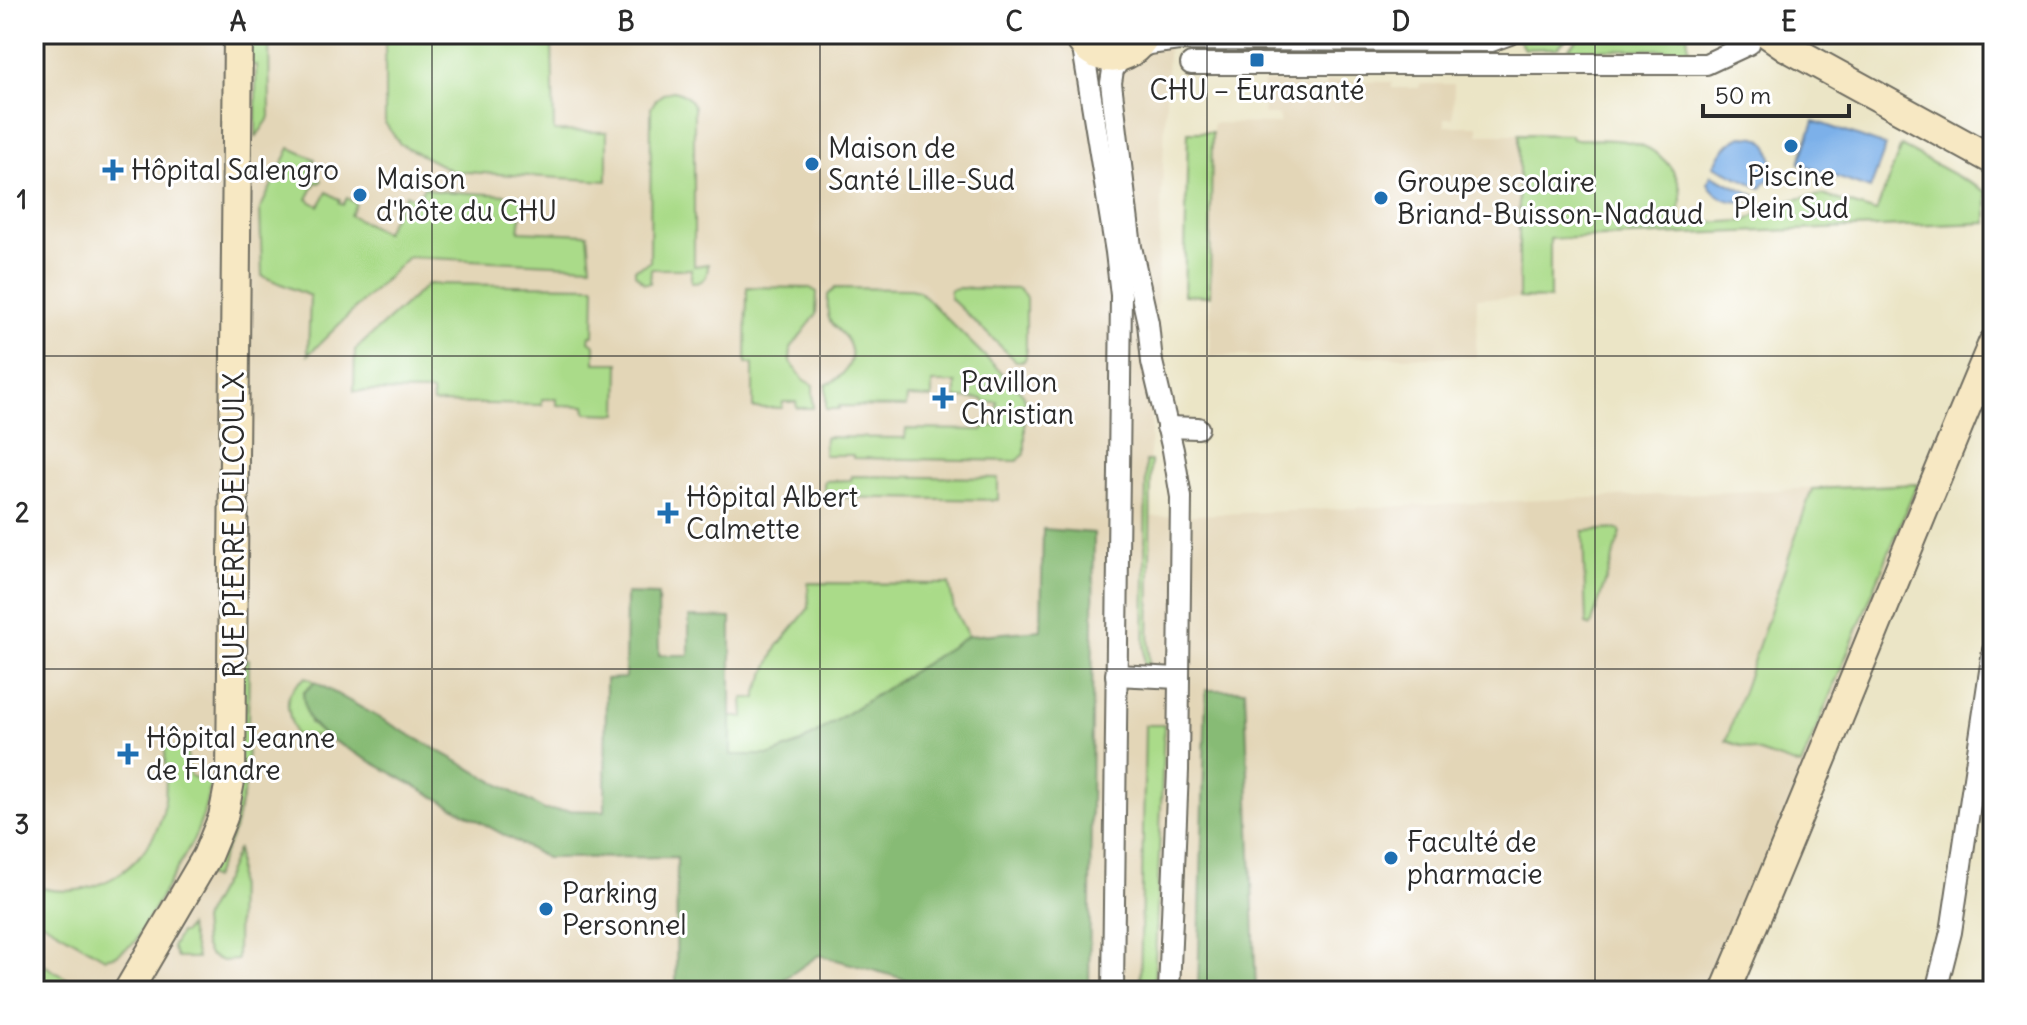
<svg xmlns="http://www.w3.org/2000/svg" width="2027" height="1025" viewBox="0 0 2027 1025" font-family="Delius,sans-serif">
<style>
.built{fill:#e3d6b7}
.green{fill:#aadb89;stroke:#6a835a;stroke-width:2}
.forest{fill:#87bb75;stroke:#597350;stroke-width:2}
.water{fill:#7bb0e9;stroke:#536e8a;stroke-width:2}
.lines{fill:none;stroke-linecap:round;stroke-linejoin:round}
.street-casing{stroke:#6e6c61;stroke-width:24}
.secondary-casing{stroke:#6e6c61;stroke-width:32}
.street{stroke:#fff;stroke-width:20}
.secondary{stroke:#f7e8c3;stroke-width:28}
.grid{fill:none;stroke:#2b2b2b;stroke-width:2;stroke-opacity:0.55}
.poi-dot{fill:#1f6fb2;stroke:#fff;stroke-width:3}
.labels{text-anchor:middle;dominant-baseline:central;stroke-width:6;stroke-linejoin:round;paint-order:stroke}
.poi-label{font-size:28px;fill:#2b2b2b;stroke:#fff;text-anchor:start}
.street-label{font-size:28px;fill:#2b2b2b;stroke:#fff}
.neatline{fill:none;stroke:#2b2b2b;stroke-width:3}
.grid-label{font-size:26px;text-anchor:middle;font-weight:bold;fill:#2b2b2b}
</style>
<rect width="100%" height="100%" fill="#fff"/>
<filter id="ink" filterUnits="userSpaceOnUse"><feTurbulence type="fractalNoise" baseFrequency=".0125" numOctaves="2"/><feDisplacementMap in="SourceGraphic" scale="16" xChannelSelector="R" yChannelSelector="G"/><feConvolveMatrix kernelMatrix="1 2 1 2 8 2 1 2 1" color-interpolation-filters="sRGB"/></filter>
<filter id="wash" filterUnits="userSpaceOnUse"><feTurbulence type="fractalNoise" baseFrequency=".006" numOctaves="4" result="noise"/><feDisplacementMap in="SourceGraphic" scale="32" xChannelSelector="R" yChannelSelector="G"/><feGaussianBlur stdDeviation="1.8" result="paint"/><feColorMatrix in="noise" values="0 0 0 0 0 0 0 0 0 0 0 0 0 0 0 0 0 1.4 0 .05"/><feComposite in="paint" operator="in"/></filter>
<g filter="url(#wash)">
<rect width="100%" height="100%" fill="#ebe5c6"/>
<g class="built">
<polygon points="34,34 1169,34 1147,517 1933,483 1725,991 34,991"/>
<polygon points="1326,81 1392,82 1392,88 1419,88 1420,84 1454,84 1453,118 1445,118 1445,126 1478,126 1478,134 1548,134 1550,299 1477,298 1476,357 1210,356 1213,123 1280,124 1279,115 1263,115 1264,82 1296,83 1297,87 1325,87"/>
</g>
<g class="green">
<polygon points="248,34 269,34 270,117 256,137 256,65 246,65"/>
<polygon points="1522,34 1571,34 1557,48 1524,49 1518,39"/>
<polygon points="1583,34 1687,34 1689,50 1571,49 1569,47"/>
<polygon points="385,39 552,41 554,131 607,132 607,181 452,171 400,144 385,123"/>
<path d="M673,91c10,2 16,6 21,16v159l14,-2c0,13 -3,19 -17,19v-14h-40l-1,14h-6l-9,-9v-5l15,-7 1,-154c5,-10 10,-15 22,-17z"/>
<polygon points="1188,132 1212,132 1210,296 1184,295"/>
<path d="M1519,134l52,1 1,4c19,1 39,-1 58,3 27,5 52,29 51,58 -1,8 -4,17 -6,24l70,-3 25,-14 26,-8 27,-4 53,17 25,-66 86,46v31l-437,16v60l-31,-1z"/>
<polygon points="290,148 315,159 309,172 322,180 320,183 316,182 307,199 319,206 327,192 340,200 339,203 343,205 347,198 356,204 350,215 384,233 406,194 417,200 424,187 437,191 524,196 519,231 588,234 591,266 408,257 308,355 310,296 262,276 260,209"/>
<polygon points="428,284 595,286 594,335 590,335 589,341 595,345 595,363 619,363 618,414 586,413 585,406 557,405 557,399 542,399 542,405 433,403 432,392 354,391 355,350"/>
<polygon points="747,287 810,288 817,292 816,315 791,348 790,361 804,380 813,385 813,408 797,408 796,402 783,402 782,408 753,408 753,364 746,363"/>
<path d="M835,288l75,1 9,2 104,103 2,6v54l-8,7 -164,-3v-3h-29l1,-18 80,1 1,-9 77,1 1,-4h14l-1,-24h-13l-1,-3 -27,-1v-15h-24v15l-25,-1 -1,10 -67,-1v3h-13v-24c18,-8 33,-25 21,-45 -5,-8 -13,-12 -17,-19 -4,-8 -2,-17 -2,-26z"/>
<polygon points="959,288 1019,289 1026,297 1026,357 1024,361 1016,361 950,298 950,291 953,289"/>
<polygon points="1146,461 1151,461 1149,665 1144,665"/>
<polygon points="852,476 998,478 998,500 824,497 824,481 851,480"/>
<polygon points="1917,484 1801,766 1726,741 1812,489"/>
<polygon points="1619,529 1621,533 1591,626 1586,624 1583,531"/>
<polygon points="808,583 949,584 954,609 968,636 801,743 771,755 731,755 731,717 744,717 743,698 757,698 757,692 777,647 809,608"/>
<polygon points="243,659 249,659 247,780 234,830 213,879 207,876"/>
<path d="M306,677l9,5 -12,11 7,30 16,14 -31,-2c-7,-27 -16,-40 11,-58z"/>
<polygon points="1145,725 1164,725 1154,991 1140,991"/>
<path d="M165,747l21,1 4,27 9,5 12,2 -8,34 -9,23 -59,103 -18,13 -12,3 -71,-41v-31c56,18 111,-16 128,-70 6,-22 3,-47 3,-69z"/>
<polygon points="238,848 237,960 222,961 209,955 204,945 202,920 225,878"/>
<polygon points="188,926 197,958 177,958 172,947 180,933 184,933"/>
<polygon points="34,959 84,989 86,991 34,991"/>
</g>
<g class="forest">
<path d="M1043,529l51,4 -5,458h-110l-53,-6 -107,-30 -52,36h-91l1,-134 -131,1 -220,-121c-19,-17 -20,-19 -23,-44l12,-11 230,128 60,1 1,-132 19,-1 1,-84 32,1 1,60h30v-38l42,1v137h40l30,-12 167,-107 73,-6z"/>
<polygon points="1206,690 1245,690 1256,991 1198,991"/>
</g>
<g class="water">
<polygon points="1814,121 1886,146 1870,189 1799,164"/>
<path d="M1742,136c5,1 10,0 14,1 16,5 20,27 13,41 0,0 -8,10 -8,10l-47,-22c7,-14 13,-23 28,-30z"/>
<path d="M1711,175l45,21c-17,11 -39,5 -48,-13z"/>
</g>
</g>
<g filter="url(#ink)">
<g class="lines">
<g class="street-casing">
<g id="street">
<polyline points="1082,42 1116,252 1121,295 1113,991"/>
<polyline points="1134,50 1149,44 1179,40 1491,41 1510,34"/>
<polyline points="1122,56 1113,70 1111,83 1131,247 1148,323 1152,362 1173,450 1181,497 1178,770 1169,991"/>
<polyline points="1191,64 1706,64 1749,44"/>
<polyline points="1973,391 1993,401"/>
<polyline points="1167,427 1198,428"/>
<polyline points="1116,675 1178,678"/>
<polyline points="1936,991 1951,932 1993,651"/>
</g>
</g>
<g class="secondary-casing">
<g id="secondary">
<path d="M1077,34c16,31 53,32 69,0"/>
<polyline points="1768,34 1787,47 1993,160"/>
<polyline points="128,991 207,856 223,817 231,776 238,34"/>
<path d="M1725,991c92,-215 177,-433 268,-648"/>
</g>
</g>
<use href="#street" class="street"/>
<use href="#secondary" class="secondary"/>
</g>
</g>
<path class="grid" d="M432,34v957M820,34v957M1207,34v957M1595,34v957M34,356h1959M34,669h1959"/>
<g class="poi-dot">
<rect x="1249" y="52" width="16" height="16" rx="4"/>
<circle cx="1791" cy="146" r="8"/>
<circle cx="812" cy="164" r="8"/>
<path d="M109 158h8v8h8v8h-8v8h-8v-8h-8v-8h8z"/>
<circle cx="360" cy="195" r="8"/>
<circle cx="1381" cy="198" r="8"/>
<path d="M939 386h8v8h8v8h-8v8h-8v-8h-8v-8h8z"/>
<path d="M664 501h8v8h8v8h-8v8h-8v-8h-8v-8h8z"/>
<path d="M124 742h8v8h8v8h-8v8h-8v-8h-8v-8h8z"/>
<circle cx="1391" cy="858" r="8"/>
<circle cx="546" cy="909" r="8"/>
</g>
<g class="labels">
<g class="poi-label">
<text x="1257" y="90" text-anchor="middle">CHU – Eurasanté</text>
<text x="828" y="148">Maison de<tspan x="828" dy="32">Santé Lille-Sud</tspan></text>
<text x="131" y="170">Hôpital Salengro</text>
<text x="1791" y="176" text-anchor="middle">Piscine<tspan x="1791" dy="32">Plein Sud</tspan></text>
<text x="376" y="179">Maison<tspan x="376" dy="32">d'hôte du CHU</tspan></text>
<text x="1397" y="182">Groupe scolaire<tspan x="1397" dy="32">Briand-Buisson-Nadaud</tspan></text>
<text x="961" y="382">Pavillon<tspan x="961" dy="32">Christian</tspan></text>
<text x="686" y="497">Hôpital Albert<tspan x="686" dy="32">Calmette</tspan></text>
<text x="146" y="738">Hôpital Jeanne<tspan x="146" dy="32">de Flandre</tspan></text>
<text x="1407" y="842">Faculté de<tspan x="1407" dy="32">pharmacie</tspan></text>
<text x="562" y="893">Parking<tspan x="562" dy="32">Personnel</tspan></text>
</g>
<g class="street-label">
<text transform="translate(234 525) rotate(-90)">RUE PIERRE DELCOULX</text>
</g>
</g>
<rect width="2027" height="1025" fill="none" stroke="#fff" stroke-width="88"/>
<path d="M1703 104v12h146v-12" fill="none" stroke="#2b2b2b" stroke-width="4"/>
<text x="1715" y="104" font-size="24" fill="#2b2b2b" stroke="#ffffff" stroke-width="6" paint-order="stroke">50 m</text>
<rect x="44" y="44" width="1939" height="937" class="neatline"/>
<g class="grid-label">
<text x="238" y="31">A</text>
<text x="626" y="31">B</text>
<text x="1014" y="31">C</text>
<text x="1401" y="31">D</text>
<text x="1789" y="31">E</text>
<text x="22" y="209">1</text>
<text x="22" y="522">2</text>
<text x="22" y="834">3</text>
</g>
</svg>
